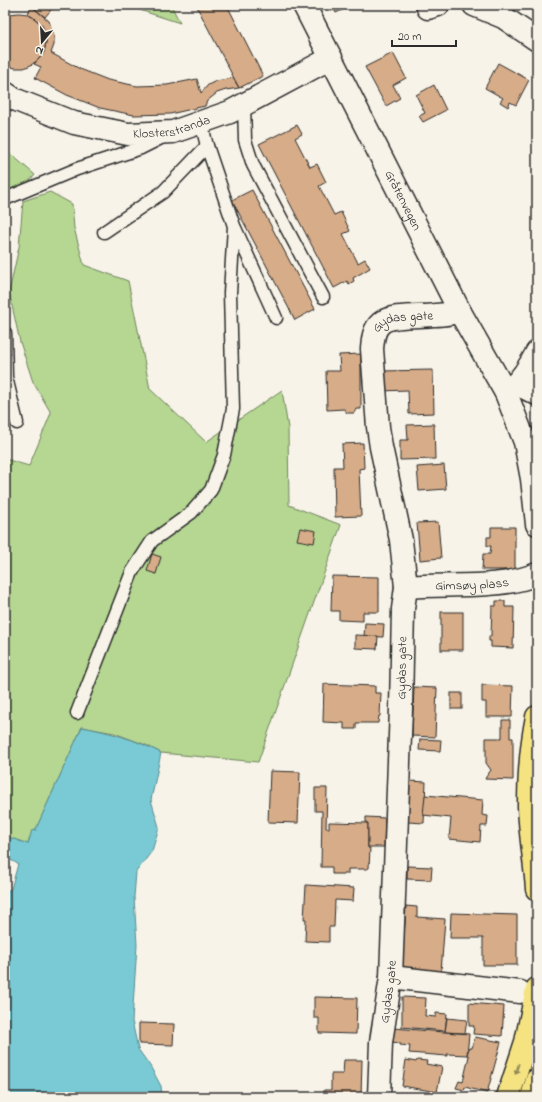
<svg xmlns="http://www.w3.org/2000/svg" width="542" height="1102" viewBox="0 0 542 1102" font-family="'Indie Flower',sans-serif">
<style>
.green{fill:#b5d791;stroke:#70815e}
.water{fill:#79cad4;stroke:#5a8a90}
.building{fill:#d7ac88;stroke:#2b2b2b}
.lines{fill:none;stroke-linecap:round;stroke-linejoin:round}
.lane-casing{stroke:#2b2b2b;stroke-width:15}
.street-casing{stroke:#2b2b2b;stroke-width:25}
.secondary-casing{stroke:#2b2b2b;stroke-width:25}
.primary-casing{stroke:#2b2b2b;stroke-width:25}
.lane{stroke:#f7f3e8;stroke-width:12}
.street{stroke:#f7f3e8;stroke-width:22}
.secondary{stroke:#f7f3e8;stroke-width:22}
.primary{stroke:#f5e382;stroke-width:22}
.oneway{fill:#908756}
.labels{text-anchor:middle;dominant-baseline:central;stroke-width:3.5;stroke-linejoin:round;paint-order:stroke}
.street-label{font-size:13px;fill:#2b2b2b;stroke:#f7f3e8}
</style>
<rect width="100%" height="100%" fill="#f7f3e8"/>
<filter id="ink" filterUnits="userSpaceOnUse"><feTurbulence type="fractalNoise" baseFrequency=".025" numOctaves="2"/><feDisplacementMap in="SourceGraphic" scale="8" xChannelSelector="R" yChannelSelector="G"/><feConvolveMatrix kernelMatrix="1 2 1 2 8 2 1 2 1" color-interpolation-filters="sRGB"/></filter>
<g filter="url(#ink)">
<g class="green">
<polygon points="124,5 171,5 180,23"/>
<polygon points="5,149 35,175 15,197 5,192"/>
<polygon points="50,192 72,204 74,228 84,265 128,281 150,389 206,442 282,390 288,428 289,505 341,525 258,762 161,753 146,745 114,733 82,727 35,831 32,831 28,844 5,836 5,459 29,466 51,413 33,382 20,342 9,292 19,247 23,201"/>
</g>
<path class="water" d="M82,727c27,5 53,12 79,26l-10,47 8,27 -7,24 -16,21 -2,25 3,48 -5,76 6,28 12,17 11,20 1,11h-157v-205l6,-3 7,-25 -13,-7v-21l23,8 4,-14 3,1z"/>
<g class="building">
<polygon points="39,5 55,5 45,17 35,9"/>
<polygon points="196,5 227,5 263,76 239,88"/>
<polygon points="331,5 352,5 336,13"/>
<polygon points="31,6 49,21 54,36 54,45 51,53 80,69 108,80 137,86 167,85 197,79 201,93 208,85 216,81 233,78 239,88 226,90 217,93 207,101 205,106 170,114 134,115 100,108 67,95 35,78 41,67 34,64 38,60 44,52 46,42 45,32 41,24 35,19 28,14"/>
<polygon points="19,13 28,14 35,19 41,24 45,32 46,42 44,52 38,60 31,65 24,68 15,68 5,65 5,17 9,14"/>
<polygon points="393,53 406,78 393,85 400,98 386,106 365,67"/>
<polygon points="498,63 529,80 516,105 510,102 508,107 500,102 503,98 485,88"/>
<polygon points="434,85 446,110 423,122 419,116 425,113 416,95"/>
<polygon points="297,125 302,134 295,138 310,167 317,164 326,182 319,186 334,215 341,212 350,231 343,234 358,263 365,259 370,268 353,278 354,281 349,284 347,281 334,288 259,144"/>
<polygon points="252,190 315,309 295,320 232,200"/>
<polygon points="361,354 361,409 356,409 354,413 347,413 344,409 327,410 326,371 340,371 339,355"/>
<polygon points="433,370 434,413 409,414 408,390 381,391 381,371"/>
<polygon points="434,424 435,459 400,460 400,440 408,440 407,425"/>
<polygon points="363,443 364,468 359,469 361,516 335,517 334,467 343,467 342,444"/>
<polygon points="444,465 446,489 419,491 417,467"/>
<polygon points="438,522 441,558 420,560 417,523"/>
<polygon points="491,527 515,527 515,570 482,570 483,554 490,554 491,546 487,546 487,537 491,537"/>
<polygon points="300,528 316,531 314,543 297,540"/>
<polygon points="152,554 161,557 156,574 147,571"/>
<polygon points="332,576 379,577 379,612 363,612 363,621 339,620 339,611 331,611"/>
<polygon points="496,601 505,601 505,607 514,607 513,648 491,647 491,641 489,641 489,636 491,636 492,606 496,606"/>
<rect x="441" y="612" width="22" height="38"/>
<polygon points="365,623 384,624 383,637 364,636"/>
<polygon points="355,635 378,636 377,649 355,648"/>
<polygon points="324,684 375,686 375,693 381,693 380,716 379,716 378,723 356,723 356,729 344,729 344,723 323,722"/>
<polygon points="482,685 513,686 512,717 486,717 486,702 482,702"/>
<polygon points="414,687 437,688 435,737 412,736"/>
<rect x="451" y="693" width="11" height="16"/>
<polygon points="502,720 510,720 510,738 513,738 513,780 485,779 486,777 491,770 486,763 486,738 502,738"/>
<polygon points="420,739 441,740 440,751 419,750"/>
<polygon points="270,771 300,772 298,823 268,822"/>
<polygon points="410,781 426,782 424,823 408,822"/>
<polygon points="315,788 327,788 326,828 329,828 329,822 368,823 368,848 370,848 369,868 367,869 348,869 348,874 332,874 332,867 321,867 322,811 315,811"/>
<polygon points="425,795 483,800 482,815 488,816 487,826 481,826 480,842 449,839 451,818 423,815"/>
<polygon points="366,817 385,818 384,847 368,847 368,823 366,823"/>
<polygon points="407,866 432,867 431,880 407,879"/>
<polygon points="306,885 354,888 353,901 335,900 334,927 329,927 329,942 305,941 306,919 304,919"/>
<polygon points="406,906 417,907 417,917 445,919 441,972 402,969"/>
<polygon points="451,913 517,915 517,965 483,965 483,938 450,938"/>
<polygon points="314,997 357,998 356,1034 319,1033 319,1018 314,1018"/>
<polygon points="402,997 426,998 425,1016 436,1017 436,1013 447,1014 445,1031 402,1027"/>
<polygon points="469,1003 504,1006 502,1036 473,1034 474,1026 469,1026"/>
<polygon points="447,1018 467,1020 465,1033 445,1032"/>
<polygon points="139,1023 174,1024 173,1045 139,1044"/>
<polygon points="393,1028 469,1034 467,1055 447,1054 447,1056 409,1053 410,1046 400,1045 400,1043 391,1042"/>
<polygon points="475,1037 501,1042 487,1093 465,1087 464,1090 456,1088 459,1081 463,1082 469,1056 467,1055 469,1048 472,1048"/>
<polygon points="344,1060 362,1060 361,1097 324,1097 324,1090 331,1090 331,1074 343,1074"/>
<polygon points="406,1060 416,1062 417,1060 427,1061 426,1064 442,1067 437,1092 402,1086"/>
</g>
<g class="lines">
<g class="lane-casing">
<g id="lane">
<polyline points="244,104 245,140 253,165 323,297"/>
<polyline points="5,199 77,169 141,148 163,137"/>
<polyline points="235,228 276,318"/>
<polyline points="104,232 163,192 207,146"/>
<polyline points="5,333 6,377 17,423"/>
<polyline points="77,713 132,572 152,541 191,513 211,490 224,455 233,409 230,293 234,226 207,146 201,122"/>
</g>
</g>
<g class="street-casing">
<g id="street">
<polyline points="474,5 503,17 537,40"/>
<polyline points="428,8 438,5"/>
<path id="s1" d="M5,93l9,6 60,24 54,11 45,-2 57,-20 101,-54"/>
<polyline points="517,384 537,394"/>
<path d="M506,393c14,-11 23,-25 31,-41"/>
<path id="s2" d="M406,587c41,-4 93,3 131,-13"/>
<polyline points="391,977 520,992"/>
<path id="s3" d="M379,1097l2,-55 10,-65 10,-269 2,-99 3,-22 -5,-47 -20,-93 -3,-20 -6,-78c1,-9 1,-19 9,-26 10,-9 41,-6 54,-8 9,0 17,-2 25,-3"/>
</g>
</g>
<g class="secondary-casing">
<g id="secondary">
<path id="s4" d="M304,5l156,307 46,81 19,49 7,37 5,45"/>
</g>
</g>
<g class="primary-casing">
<g id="primary">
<path d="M537,717c-6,29 -8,59 -8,89 1,28 6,55 8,83"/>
<polyline points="508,1097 526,1042 537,989"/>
<polyline points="532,1097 537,1080"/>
</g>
</g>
<use href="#lane" class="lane"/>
<use href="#street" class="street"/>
<use href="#secondary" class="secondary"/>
<use href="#primary" class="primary"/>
</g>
<defs><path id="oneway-solid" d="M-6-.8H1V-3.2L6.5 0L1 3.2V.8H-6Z"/></defs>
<use class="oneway" href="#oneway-solid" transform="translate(517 1069) rotate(108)"/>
</g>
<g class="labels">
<g class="street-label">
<text stroke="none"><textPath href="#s1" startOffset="175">Klosterstranda</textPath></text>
<text stroke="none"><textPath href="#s4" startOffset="219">Gråtenvegen</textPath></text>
<text stroke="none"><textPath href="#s3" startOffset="802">Gydas gate</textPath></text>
<text stroke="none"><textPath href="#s2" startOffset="66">Gimsøy plass</textPath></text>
<text stroke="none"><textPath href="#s3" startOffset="430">Gydas gate</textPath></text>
<text stroke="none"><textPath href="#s3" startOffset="106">Gydas gate</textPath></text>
</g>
</g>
<rect width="542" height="1102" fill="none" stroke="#f7f3e8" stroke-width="20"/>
<rect x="10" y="10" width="522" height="1082" fill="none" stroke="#2b2b2b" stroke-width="1.5" filter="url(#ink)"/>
<g transform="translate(42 42) rotate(198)" stroke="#f7f3e8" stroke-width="3" paint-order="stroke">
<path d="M0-3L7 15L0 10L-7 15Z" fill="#2b2b2b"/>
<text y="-6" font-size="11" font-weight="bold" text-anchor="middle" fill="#2b2b2b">N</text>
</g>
<path d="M392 40v6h64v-6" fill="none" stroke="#2b2b2b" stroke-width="2"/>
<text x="398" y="40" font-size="12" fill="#2b2b2b" stroke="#f7f3e8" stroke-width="3" paint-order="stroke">20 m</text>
</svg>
